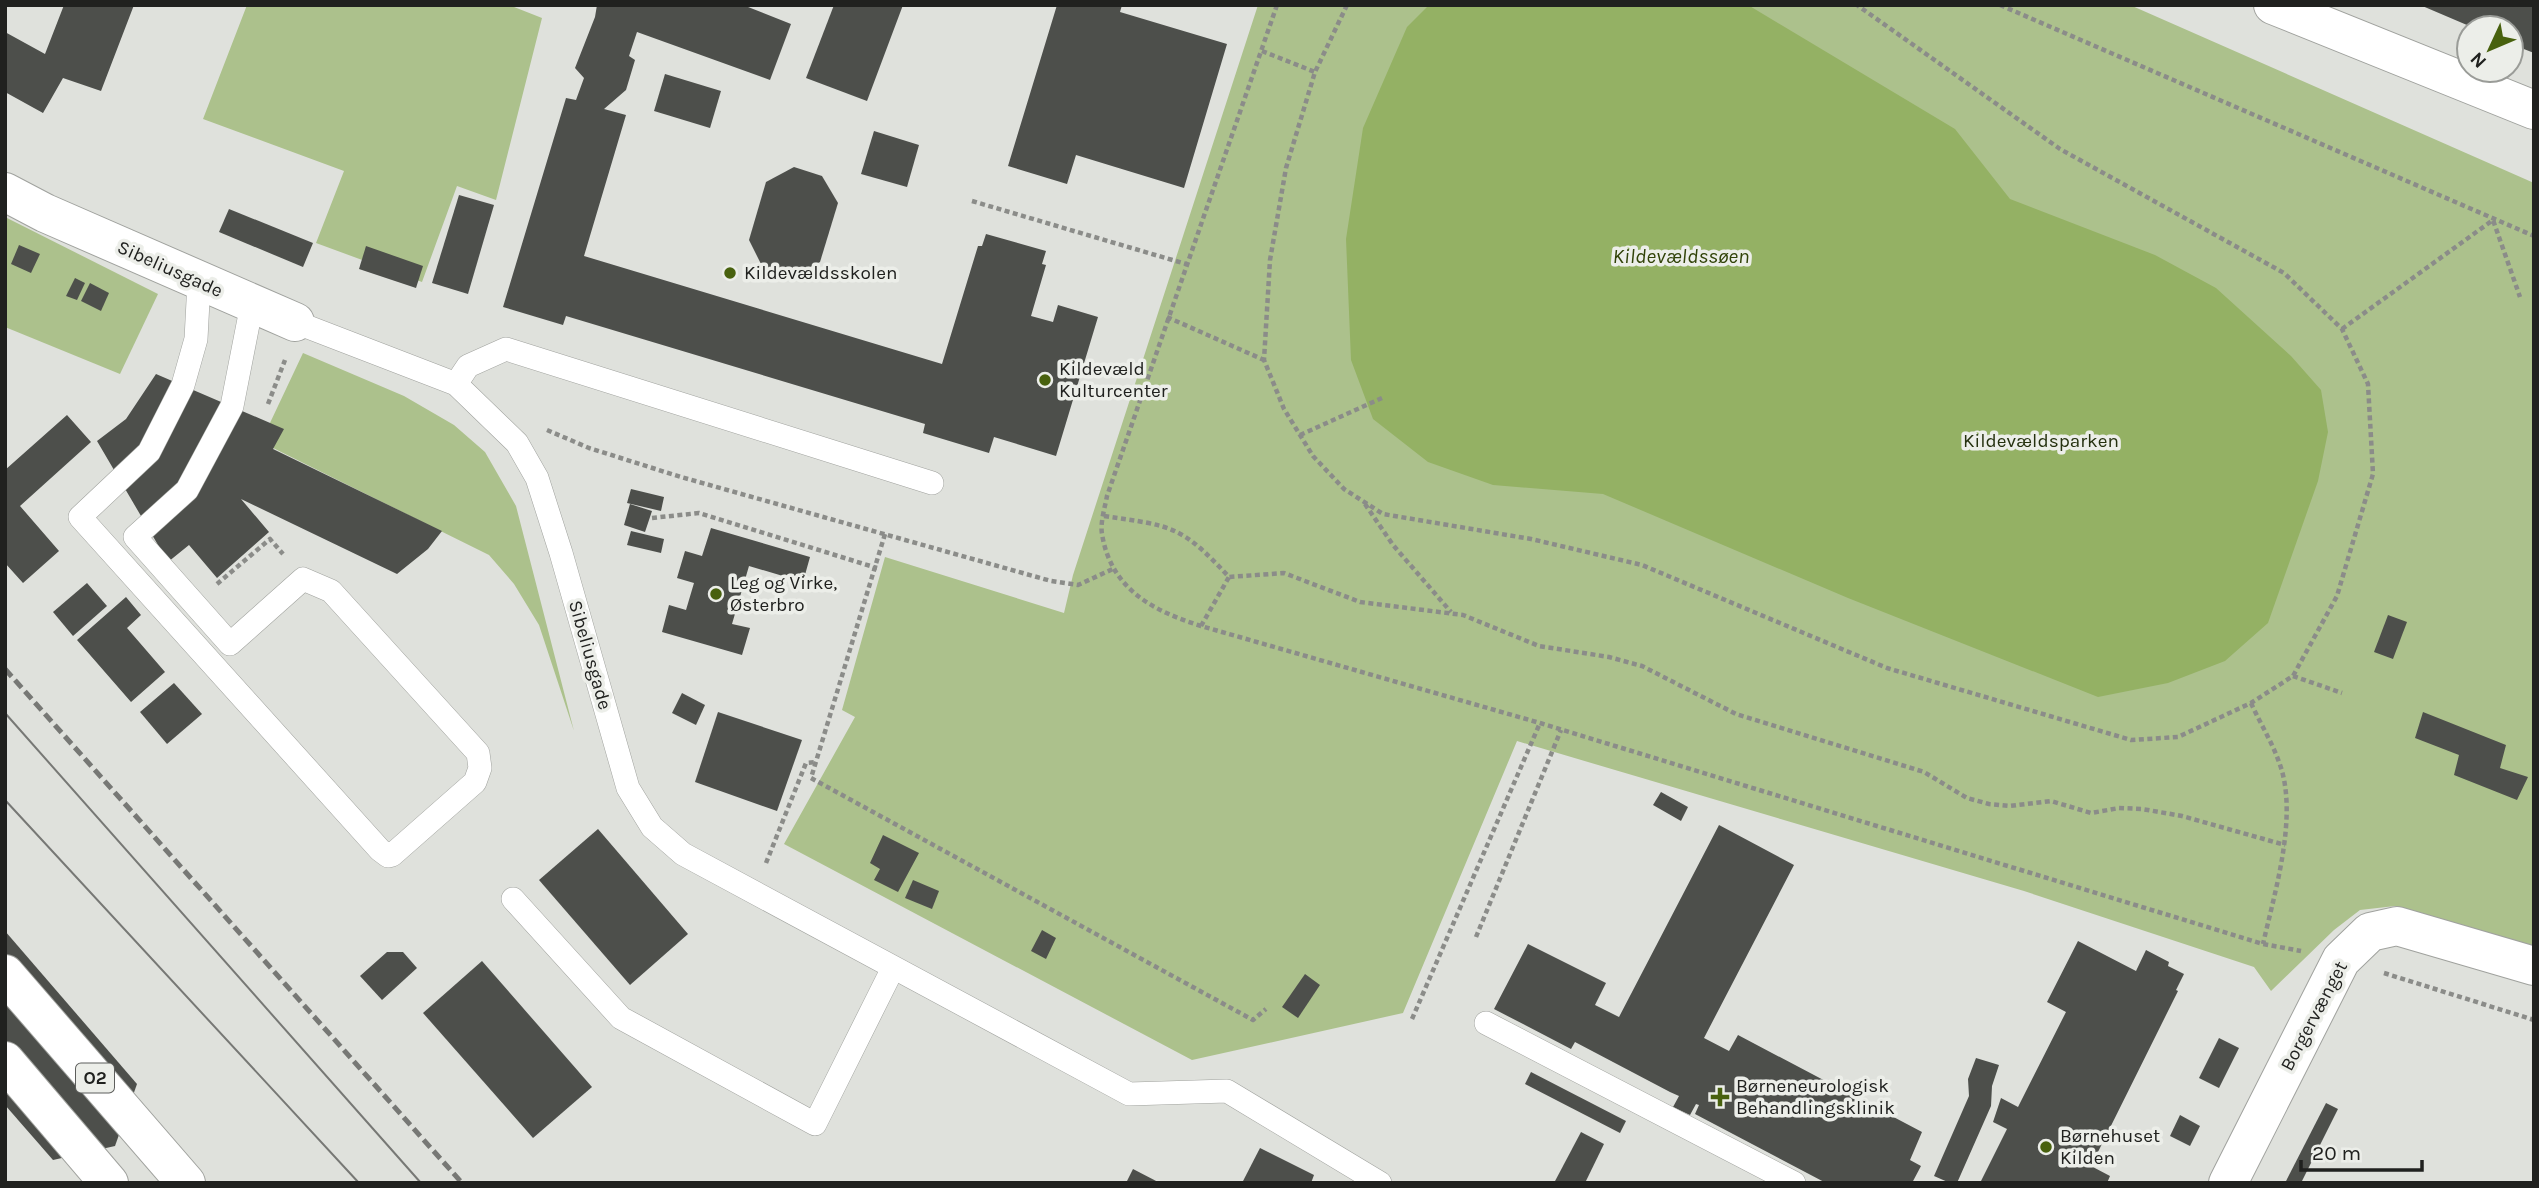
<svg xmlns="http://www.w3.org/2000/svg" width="2539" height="1188" viewBox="0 0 2539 1188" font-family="Karla,sans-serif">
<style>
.green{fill:#acc18c}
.water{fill:#94b164}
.building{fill:#4d4f4b}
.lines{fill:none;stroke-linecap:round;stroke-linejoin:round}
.lane-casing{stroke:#a0a29e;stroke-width:24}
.street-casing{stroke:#a0a29e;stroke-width:40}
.secondary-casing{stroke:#a0a29e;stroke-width:40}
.highway-casing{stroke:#a0a29e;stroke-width:40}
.path{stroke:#8b8c89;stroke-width:4.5;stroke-dasharray:5 3.5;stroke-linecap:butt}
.lane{stroke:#fff;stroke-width:23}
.street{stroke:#fff;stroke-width:38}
.secondary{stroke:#fff;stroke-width:38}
.highway{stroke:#fff;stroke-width:38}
.tram{stroke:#777875;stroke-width:2}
.rail{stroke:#777875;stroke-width:5;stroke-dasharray:10 5;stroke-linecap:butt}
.poi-dot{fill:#48610e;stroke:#eceee9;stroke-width:2.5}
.labels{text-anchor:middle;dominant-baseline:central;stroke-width:7;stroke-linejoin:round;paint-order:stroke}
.shield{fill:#eceee9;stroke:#5d5e5c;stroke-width:2}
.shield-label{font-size:18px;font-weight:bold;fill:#20211f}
.street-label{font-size:19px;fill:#20211f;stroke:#eceee9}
.poi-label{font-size:19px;fill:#20211f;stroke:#eceee9;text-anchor:start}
.park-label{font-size:19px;fill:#25310f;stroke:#eceee9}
.water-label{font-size:21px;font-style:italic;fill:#314308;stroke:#eceee9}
</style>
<rect width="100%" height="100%" fill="#dfe1dc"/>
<g class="green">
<polygon points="247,5 509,5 542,18 496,200 457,186 422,282 316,243 344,171 203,119"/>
<polygon points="1258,5 2130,5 2534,183 2533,950 2395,906 2360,910 2334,930 2271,991 2254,967 2024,891 1517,741 1403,1013 1192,1060 784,844 855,717 842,710 885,557 1064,613 1073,575"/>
<polygon points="5,217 158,294 120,374 5,327"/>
<polygon points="303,353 404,396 454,425 485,452 516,506 574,731 539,625 514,584 489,555 261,442"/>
</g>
<polygon class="water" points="1429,5 1748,5 1955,129 2010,199 2155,255 2216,288 2291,356 2321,390 2328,432 2318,481 2268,623 2225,661 2168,683 2098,697 1848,598 1603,494 1493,485 1428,462 1373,419 1351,360 1346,239 1363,128 1407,27"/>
<g class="building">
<polygon points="64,5 134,5 101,91 63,78 43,113 5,92 5,32 45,54"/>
<polygon points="597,5 743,5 791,24 770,80 637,32 629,56 635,60 626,90 604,109 626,115 584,256 942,364 978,246 982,246 986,234 1046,251 1042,264 1046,265 1031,316 1053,322 1058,305 1098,317 1056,456 994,437 989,453 923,433 925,424 566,316 563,325 503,307 566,98 576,100 584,78 575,68 595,17"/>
<polygon points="834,5 903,5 867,101 806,78"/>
<polygon points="1057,5 1122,5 1120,12 1227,44 1184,188 1076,155 1067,184 1008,166"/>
<polygon points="2420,5 2534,5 2534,53 2511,44 2511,28 2474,28"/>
<polygon points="665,74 721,91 710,128 654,111"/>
<polygon points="874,131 919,145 907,187 861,174"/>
<polygon points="794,167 822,176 838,203 820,262 791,277 763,268 749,240 766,182"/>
<polygon points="459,195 494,205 468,294 432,283"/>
<polygon points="229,209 313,243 303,267 219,232"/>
<polygon points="19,245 40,254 31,273 11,264"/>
<polygon points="366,246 423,266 416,288 359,269"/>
<polygon points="75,278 85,283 77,300 66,296"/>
<polygon points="90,283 109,293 101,311 81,301"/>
<polygon points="156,374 284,429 273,449 442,531 428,549 397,574 241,499 269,532 217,578 189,545 168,562 97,441 126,419"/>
<polygon points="67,415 91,442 20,506 59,551 23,583 5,563 5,470"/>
<polygon points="631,489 664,497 661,511 627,503"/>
<polygon points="630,504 652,511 645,532 624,525"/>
<polygon points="711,528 810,557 803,582 749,566 732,624 750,628 742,655 662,632 669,605 686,610 694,583 677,578 685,551 702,556"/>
<polygon points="631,531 664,539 661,553 627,545"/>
<polygon points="87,583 107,606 73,636 53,612"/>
<polygon points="126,597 141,615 127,628 165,672 131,702 77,640"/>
<polygon points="2388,615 2407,622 2393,659 2374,652"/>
<polygon points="174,683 202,714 167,744 140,712"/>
<polygon points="682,693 705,705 696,725 672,713"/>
<polygon points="718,712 802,740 777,811 695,782"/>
<polygon points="2423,712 2506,745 2500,768 2528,777 2517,800 2454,775 2459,755 2415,738"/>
<polygon points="1661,792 1688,807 1681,821 1653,805"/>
<polygon points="1719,825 1794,865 1704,1038 1729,1051 1738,1035 1922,1132 1910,1160 1921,1166 1912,1183 1826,1183 1695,1114 1699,1105 1696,1104 1690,1115 1673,1107 1679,1096 1670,1092 1575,1042 1571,1049 1494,1009 1528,944 1606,983 1595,1005 1619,1017"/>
<polygon points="598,829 688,934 630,985 539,880"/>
<polygon points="883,835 919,853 898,892 874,880 880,869 870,863"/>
<polygon points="913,880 939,891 932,909 905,898"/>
<polygon points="1042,930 1056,938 1046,959 1031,951"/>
<polygon points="5,931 137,1084 115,1146 53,1160 5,1105"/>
<polygon points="2078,941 2136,971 2146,950 2169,962 2168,966 2184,974 2176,990 2178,991 2091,1166 2110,1176 2107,1183 1980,1183 2007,1129 1993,1122 2001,1098 2018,1107 2066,1012 2047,1002"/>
<polygon points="387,952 403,952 417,968 382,1000 360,976"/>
<polygon points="482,961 592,1087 533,1138 423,1013"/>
<polygon points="1305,974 1320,985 1298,1018 1282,1007"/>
<polygon points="2219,1038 2239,1048 2219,1088 2199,1078"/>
<polygon points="1976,1058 1999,1065 1992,1086 1991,1106 1957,1183 1950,1183 1934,1176 1969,1096 1968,1079"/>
<polygon points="1531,1072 1626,1121 1620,1133 1525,1084"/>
<polygon points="2326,1103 2338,1109 2301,1183 2285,1183"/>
<polygon points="2180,1115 2200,1126 2190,1146 2170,1136"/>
<polygon points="1581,1132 1604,1144 1585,1183 1554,1183"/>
<polygon points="1260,1148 1314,1175 1311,1183 1242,1183"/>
<polygon points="1133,1169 1160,1183 1126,1183"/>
</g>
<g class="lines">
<g class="lane-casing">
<g id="lane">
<polyline points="199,282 196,339 183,385 149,452 80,517 380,850 388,856 392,855 475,782 480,768 478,753 331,591 303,579 230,644 135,537 187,490 232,406 252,304"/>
<polyline points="295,322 456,384 517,443 537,478 561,553 628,788 652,827 683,854 1129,1094 1227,1091 1380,1183"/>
<polyline points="456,384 468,366 506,349 932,483"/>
<polyline points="513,899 621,1018 815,1124 893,968"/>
<polyline points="1486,1023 1794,1183"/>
</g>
</g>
<g class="street-casing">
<g id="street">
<polyline points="5,192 45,213 295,322"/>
<polyline points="2228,1183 2341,960 2370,932 2397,926 2534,966"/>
</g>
</g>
<g class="secondary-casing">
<polyline id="secondary" points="2273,5 2534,110"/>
</g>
<g class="highway-casing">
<g id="highway">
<polyline points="5,974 186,1183"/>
<polyline points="5,1061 109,1183"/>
</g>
</g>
<g class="path">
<path d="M1277,5l-170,491c-2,11 -7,27 -5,38 9,56 52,77 99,92l339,97 723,221 38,7"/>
<polyline points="1347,5 1315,72 1286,168 1270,260 1264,360 1284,409 1313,456 1344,489 1383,514 1531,539 1642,565 1887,668 2131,740 2178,737 2251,703 2293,676 2337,596 2373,474 2368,384 2342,329 2284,273 2060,149 1857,5"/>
<polyline points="2000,5 2534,236"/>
<polyline points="1262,51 1315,72"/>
<polyline points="972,201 1186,264"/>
<polyline points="1167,317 1264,360"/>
<polyline points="2342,329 2493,220 2520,297"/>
<polyline points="268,404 285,360"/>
<polyline points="547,430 589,448 681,477 1051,581 1078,585 1115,568"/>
<polyline points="1300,435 1382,398"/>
<polyline points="1365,504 1393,545 1451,612"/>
<path d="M1104,516c68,10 77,9 125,61l55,-4 76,29 103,13 76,31 70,11 33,9 94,48 188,58 43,26 22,6 20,2 42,-5 40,12 28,-5 23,1 40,7 103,29"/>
<polyline points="652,518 699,513 877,568"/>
<polyline points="885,534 811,778 1253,1020 1266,1009"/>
<polyline points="217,584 270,539 283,554"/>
<polyline points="1201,626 1229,577"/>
<polyline points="2293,676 2342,693"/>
<path d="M2251,703c9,20 21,39 28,59 20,52 -4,129 -16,182"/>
<polyline points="766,863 806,763 817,762"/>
<polyline points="1476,937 1561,730"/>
<polyline points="2384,973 2534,1020"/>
<polyline points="1412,1019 1540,723"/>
</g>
<use href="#lane" class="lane"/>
<use href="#street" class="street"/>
<use href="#secondary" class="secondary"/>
<use href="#highway" class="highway"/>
<g class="tram">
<polyline points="5,713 421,1183"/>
<polyline points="5,800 359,1183"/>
</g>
<polyline class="rail" points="5,669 462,1183"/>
</g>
<g class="poi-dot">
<circle cx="730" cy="273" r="7"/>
<circle cx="1045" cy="380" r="7"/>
<circle cx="716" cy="594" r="7"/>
<path d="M1716.5 1086.5h7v7h7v7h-7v7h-7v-7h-7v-7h7z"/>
<circle cx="2046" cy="1147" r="7"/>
</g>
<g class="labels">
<rect class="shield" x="76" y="1063.5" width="38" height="29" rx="5"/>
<g class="shield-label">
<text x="95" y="1078">O2</text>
</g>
<g class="street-label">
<text transform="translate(170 269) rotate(24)">Sibeliusgade</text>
<text transform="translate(590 655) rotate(74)">Sibeliusgade</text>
<text transform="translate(2314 1016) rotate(-62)">Borgervænget</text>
</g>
<g class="poi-label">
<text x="744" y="273">Kildevældsskolen</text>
<text x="1059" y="369">Kildevæld<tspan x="1059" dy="22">Kulturcenter</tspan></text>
<text x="730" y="583">Leg og Virke,<tspan x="730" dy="22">Østerbro</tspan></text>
<text x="1736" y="1086">Børneneurologisk<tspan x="1736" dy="22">Behandlingsklinik</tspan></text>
<text x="2060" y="1136">Børnehuset<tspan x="2060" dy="22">Kilden</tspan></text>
</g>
<g class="park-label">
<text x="2041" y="441">Kildevældsparken</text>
</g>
<g class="water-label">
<text x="1681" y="256">Kildevældssøen</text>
</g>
</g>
<rect width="2539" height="1188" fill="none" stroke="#20211f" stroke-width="14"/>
<g transform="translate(2490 49) rotate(226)"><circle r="33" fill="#eceee9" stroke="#9a9c98" stroke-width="2"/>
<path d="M0-5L12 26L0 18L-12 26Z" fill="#48610e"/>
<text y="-10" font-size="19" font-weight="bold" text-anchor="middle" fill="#20211f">N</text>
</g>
<path d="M2301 1160v10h121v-10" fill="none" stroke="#20211f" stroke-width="3.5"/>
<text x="2312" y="1160" font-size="21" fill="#20211f" stroke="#eceee9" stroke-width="5" paint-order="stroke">20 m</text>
</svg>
